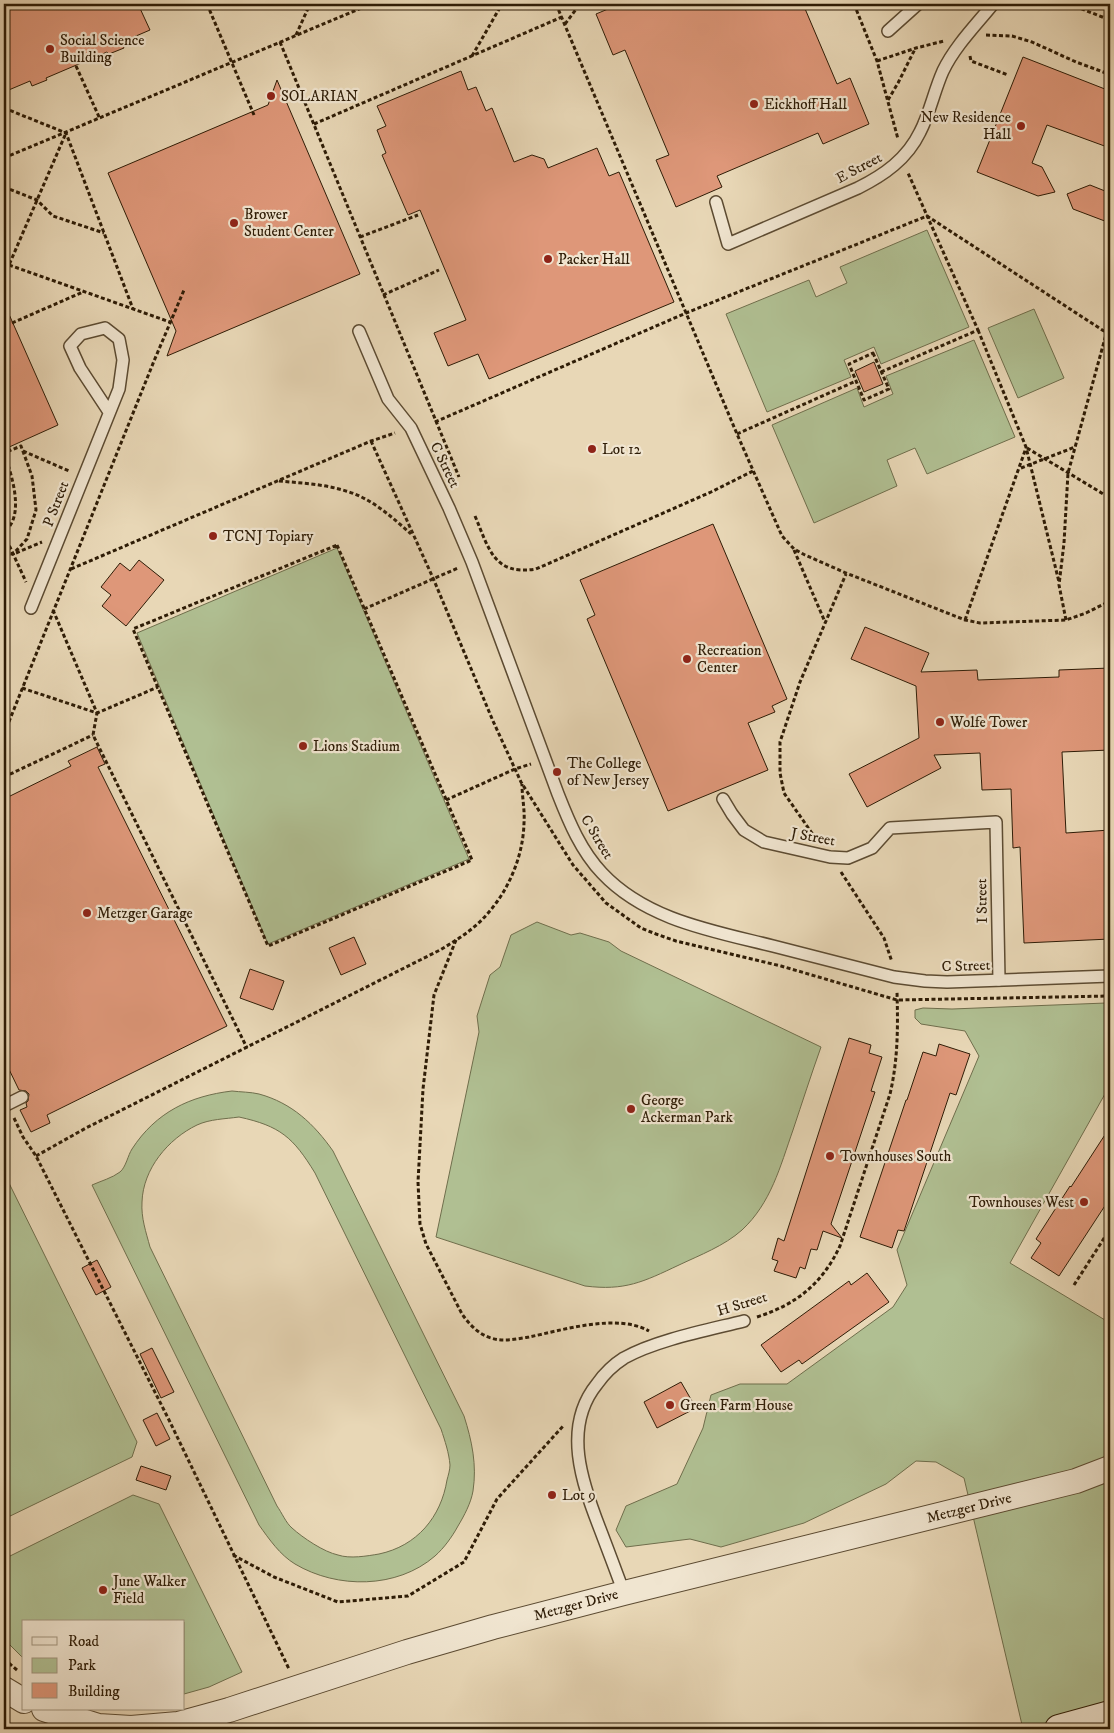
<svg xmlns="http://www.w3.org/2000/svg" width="1114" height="1733" viewBox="0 0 1114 1733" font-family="'IM FELL DW Pica',serif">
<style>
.green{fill:#b0bf92;stroke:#6f6e4c;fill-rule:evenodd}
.building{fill:#de9779;stroke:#2e1c06}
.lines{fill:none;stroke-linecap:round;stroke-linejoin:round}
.lane-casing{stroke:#5c4b32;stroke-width:14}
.street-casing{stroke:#5c4b32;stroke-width:26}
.secondary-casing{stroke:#2e1c06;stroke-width:30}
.path{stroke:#2e1c06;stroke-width:3;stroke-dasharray:4 2.5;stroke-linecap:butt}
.lane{stroke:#f0e5d0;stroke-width:11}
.street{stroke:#f0e5d0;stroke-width:24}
.secondary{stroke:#f0e5d0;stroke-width:28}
.poi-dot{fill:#8f2418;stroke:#f0e5d0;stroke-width:2}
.labels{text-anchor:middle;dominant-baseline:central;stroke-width:4.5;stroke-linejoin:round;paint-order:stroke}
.poi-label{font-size:15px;fill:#2e1c06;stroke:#f0e5d0;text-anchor:start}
.street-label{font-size:15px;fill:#2e1c06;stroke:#f0e5d0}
</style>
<rect width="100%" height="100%" fill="#e8d7b6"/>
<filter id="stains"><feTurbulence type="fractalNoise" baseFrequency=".004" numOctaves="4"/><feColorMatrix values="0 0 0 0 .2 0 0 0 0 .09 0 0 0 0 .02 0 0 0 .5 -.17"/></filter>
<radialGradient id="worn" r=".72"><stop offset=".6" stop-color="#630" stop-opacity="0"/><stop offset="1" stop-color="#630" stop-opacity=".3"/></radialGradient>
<g class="green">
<polygon points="927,230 969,327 881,364 874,347 844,360 851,377 767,412 726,314 809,280 816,297 847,283 840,267"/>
<polygon points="1034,309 1064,378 1018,398 988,328"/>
<polygon points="974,340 1015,437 927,474 915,448 887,460 897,486 814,523 772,425 857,388 864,407 893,394 886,376"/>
<polygon points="337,548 469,859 268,944 137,633"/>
<path d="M537,922l34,13 9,-2 29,9 12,9 200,96c-10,28 -19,56 -28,83 -13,37 -22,73 -51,100 -18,16 -42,25 -63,35 -36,17 -54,26 -94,21l-149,-49 43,-205 -2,-16 13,-41 10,-8 11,-32z"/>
<polygon points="1106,1003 1110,1005 1110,1085 1010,1263 1110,1323 1110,1718 1072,1729 1023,1729 964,1478 936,1462 916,1461 886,1484 804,1523 721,1547 690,1539 626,1547 616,1530 626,1506 677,1484 703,1428 711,1395 740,1384 787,1384 893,1307 907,1285 897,1250 979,1056 965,1031 921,1024 915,1018 915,1010 923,1008 952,1009"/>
<path d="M232,1091c8,1 19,1 27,3 33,9 55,30 74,57l131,265c8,25 13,49 9,75 -2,12 -9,25 -15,35 -6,11 -14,22 -23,30 -38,33 -98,33 -140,8 -15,-9 -26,-25 -36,-39l-167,-340c9,-4 20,-7 28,-13 6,-5 8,-17 12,-23 24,-37 58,-53 100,-58zM239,1117c41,9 54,20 76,56l126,256c4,12 8,24 9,36 0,5 -2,11 -3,15 -6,37 -30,66 -68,74 -12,2 -29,5 -41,1 -14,-3 -35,-17 -46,-27 -6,-5 -10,-15 -15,-22l-127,-259c-4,-15 -9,-29 -8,-45 1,-33 26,-63 55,-77 13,-6 28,-6 42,-8z"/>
<polygon points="4,1173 137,1442 132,1457 4,1519"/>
<polygon points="133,1495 159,1504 242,1672 209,1687 184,1694 184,1622 24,1622 24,1659 4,1639 4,1559"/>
</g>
<g class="building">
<polygon points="4,4 138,4 150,30 122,42 124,48 109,54 107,52 46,78 47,80 32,86 30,81 4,92"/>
<polygon points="620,4 803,4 837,84 850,78 869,124 823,144 818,133 717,176 722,187 676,207 656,160 669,155 625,50 613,55 596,14"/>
<polygon points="1023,57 1110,91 1110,148 1047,125 1032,163 1042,167 1055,192 1038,196 977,172"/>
<polygon points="461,71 468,90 476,87 486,111 492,108 514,162 532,155 544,159 548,168 597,148 609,176 619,172 674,302 489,379 478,354 448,366 434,333 466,320 420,210 408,215 382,155 386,153 377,130 386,126 377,106"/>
<polygon points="277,80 360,274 167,356 176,331 108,173 268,105"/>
<polygon points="1090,185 1110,193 1110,223 1073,209 1067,194"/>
<polygon points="4,303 58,425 7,448 4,440"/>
<polygon points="874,362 883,384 864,392 855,371"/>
<polygon points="713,524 787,699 772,706 775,712 748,723 768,770 668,811 587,619 595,615 580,580"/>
<polygon points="139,560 164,580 126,626 102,606 111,595 101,587 120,563 130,571"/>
<polygon points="865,627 929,653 921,672 977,670 978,680 1059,677 1059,670 1110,668 1110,750 1062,752 1066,833 1110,830 1110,939 1024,943 1020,847 1013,848 1011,789 982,790 980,753 934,755 941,768 867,807 849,774 919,738 916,686 851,659"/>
<polygon points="97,747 105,764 98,767 227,1026 47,1115 50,1123 31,1132 20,1110 27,1107 26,1103 28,1101 29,1094 26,1091 19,1090 4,1059 4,799 71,766 68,761"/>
<polygon points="354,937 366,964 341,975 329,948"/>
<polygon points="250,969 284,981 273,1010 240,998"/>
<polygon points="849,1038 871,1045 869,1053 882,1057 871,1091 875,1092 831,1224 842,1238 823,1231 817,1250 811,1249 805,1269 800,1267 796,1278 774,1271 778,1261 772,1259 778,1238 784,1241"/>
<polygon points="939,1044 970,1054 956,1095 950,1093 904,1231 898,1230 892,1248 860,1237 906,1100 907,1100 923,1052 936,1056"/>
<polygon points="1110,1127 1110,1198 1059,1276 1031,1258 1041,1243 1036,1239 1070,1186 1071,1187"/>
<polygon points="97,1260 111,1287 96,1295 82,1268"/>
<polygon points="867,1273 889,1302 802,1364 799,1360 781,1372 761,1345 849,1281 851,1285"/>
<polygon points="152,1348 174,1392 161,1398 140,1354"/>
<polygon points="681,1382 696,1408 657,1428 644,1402"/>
<polygon points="157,1413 170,1439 156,1446 143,1420"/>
<polygon points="141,1466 171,1476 166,1490 136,1480"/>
</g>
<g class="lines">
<g class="lane-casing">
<g id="lane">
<polyline points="888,31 918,4"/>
<path d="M716,202l12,42 130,-56c26,-13 49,-29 62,-56 10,-19 14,-41 23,-61 12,-25 33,-46 50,-67"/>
<path d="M359,331l29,68 23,29 38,80 23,54 86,232c11,28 23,57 44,79 44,47 111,58 171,73 40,10 81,21 121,31l31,4 22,1 163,-6"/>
<polyline points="31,608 119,389 123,360 119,339 105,328 81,334 70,346 80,368 109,412"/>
<polyline points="723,799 732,814 744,830 764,842 830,857 848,858 872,848 890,828 996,822 999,980"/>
<polyline points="4,1106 22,1097"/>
<path d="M624,1593c-8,-22 -16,-43 -24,-64 -18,-46 -38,-102 -3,-145 7,-10 16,-19 27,-26 32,-18 84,-28 120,-37"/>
</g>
</g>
<g class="street-casing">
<g id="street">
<polyline points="4,1689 24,1701"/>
<polyline points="44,1709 98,1726 131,1728 178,1724 229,1710 407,1652 493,1627 624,1593 1076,1481 1110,1468"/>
</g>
</g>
<g class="secondary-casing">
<polyline id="secondary" points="1059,1729 1110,1715"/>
</g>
<g class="path">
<polyline points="207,4 254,115"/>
<polyline points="556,4 737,434 782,536 794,549 805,555 846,573 965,620 980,623 1066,620 1086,613 1110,601"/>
<polyline points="854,4 877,61 898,139"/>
<polyline points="1069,4 1110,20"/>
<polyline points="565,24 580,4"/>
<polyline points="296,35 310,4"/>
<polyline points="986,35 1012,36 1032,42 1076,62 1106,73"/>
<polyline points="280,42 459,477"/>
<polyline points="472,56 502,4"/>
<polyline points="970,56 971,61 1008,75"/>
<polyline points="1110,60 1106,73 1110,75"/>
<polyline points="877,61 916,48 944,41"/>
<polyline points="76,66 100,119"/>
<polyline points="888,100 898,83 915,49"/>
<polyline points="4,108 66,133 133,309"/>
<polyline points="314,124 562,17"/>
<polyline points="4,158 371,4"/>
<polyline points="4,187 37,200 53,216 104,233"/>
<polyline points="360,237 418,215"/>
<polyline points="4,253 9,265 170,322"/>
<polyline points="4,267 9,265 66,133"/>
<polyline points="383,295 439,270"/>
<polyline points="12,323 83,292"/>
<polyline points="978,330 1026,447 1059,582"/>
<polygon points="873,353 889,389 864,400 849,364"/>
<polyline points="881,372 978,330 908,173"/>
<polyline points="435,422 686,313 927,216 1110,335"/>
<polyline points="737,434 856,381"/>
<polyline points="371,441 433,578 493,721 521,782 573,865 606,903 641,928 656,934 676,941 781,966 897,1000 1110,996"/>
<polyline points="1027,448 1110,498"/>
<polyline points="23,451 69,471"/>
<path d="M4,453c7,20 22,63 0,79"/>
<polyline points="1021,468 1075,447"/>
<path d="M279,481c22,2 45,3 67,10 25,7 46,26 65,43"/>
<path d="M475,516c14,33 19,60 61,53l175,-77 42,-21"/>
<polyline points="4,534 26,582"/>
<polygon points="337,545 472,860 268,946 133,629"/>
<polyline points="794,550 825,622"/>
<polyline points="16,553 42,542"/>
<polyline points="4,554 13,554 27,539 36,510 32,476 21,446 4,453"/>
<polyline points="71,569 371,441 395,433"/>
<polyline points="364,609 458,568"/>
<polyline points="53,610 97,713 93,735 247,1048"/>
<polyline points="965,620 1026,448"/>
<polyline points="1066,620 1059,585 1064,543 1068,473 1110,320"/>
<polyline points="22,688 97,713 158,687"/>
<polyline points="4,734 154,361 184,290"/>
<polyline points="4,777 93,735"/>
<polyline points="446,800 515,769 531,764"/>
<polyline points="816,839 784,793 780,773 780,742 800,682 846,574"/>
<polyline points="841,872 884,938 892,962"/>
<path d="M456,940l-22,55 -11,94 -5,93 2,42 6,20 36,70c7,10 16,20 29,24 12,4 25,1 38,-1 34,-7 88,-24 120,-6"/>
<polyline points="14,1118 23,1137 36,1156 170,1422 289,1669"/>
<path d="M36,1156l50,-28 354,-178c10,-6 20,-12 29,-19 33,-25 54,-68 55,-108 1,-13 -2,-26 -2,-39"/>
<polyline points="1074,1285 1110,1229"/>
<path d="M757,1317c40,-13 65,-33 83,-71l50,-152c8,-34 8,-67 7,-102"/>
<polyline points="233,1555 274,1577 338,1602 408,1596 464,1562 497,1499 564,1425"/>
<polyline points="4,1659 17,1670"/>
</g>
<use href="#lane" class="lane"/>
<use href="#street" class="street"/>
<use href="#secondary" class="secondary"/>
</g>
<g class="poi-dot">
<circle cx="50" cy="49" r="5"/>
<circle cx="271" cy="96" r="5"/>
<circle cx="754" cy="104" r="5"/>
<circle cx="1021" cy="126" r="5"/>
<circle cx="234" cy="223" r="5"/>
<circle cx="548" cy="259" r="5"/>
<circle cx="592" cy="449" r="5"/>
<circle cx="213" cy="536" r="5"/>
<circle cx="687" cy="659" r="5"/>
<circle cx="940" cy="722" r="5"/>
<circle cx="303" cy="746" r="5"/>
<circle cx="557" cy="772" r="5"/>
<circle cx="87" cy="913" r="5"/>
<circle cx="631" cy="1109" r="5"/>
<circle cx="830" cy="1156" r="5"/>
<circle cx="1084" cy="1202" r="5"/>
<circle cx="670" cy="1405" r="5"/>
<circle cx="552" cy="1495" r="5"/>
<circle cx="103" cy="1590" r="5"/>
</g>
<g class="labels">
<g class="poi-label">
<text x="60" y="40">Social Science<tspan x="60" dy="17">Building</tspan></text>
<text x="281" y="96">SOLARIAN</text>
<text x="764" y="104">Eickhoff Hall</text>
<text x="1011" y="117" text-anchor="end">New Residence<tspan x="1011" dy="17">Hall</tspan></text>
<text x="244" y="214">Brower<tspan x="244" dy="17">Student Center</tspan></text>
<text x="558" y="259">Packer Hall</text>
<text x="602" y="449">Lot 12</text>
<text x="223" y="536">TCNJ Topiary</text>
<text x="697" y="650">Recreation<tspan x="697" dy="17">Center</tspan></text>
<text x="950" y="722">Wolfe Tower</text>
<text x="313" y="746">Lions Stadium</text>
<text x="567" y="763">The College<tspan x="567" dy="17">of New Jersey</tspan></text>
<text x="97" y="913">Metzger Garage</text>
<text x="641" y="1100">George<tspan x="641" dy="17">Ackerman Park</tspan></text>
<text x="840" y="1156">Townhouses South</text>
<text x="1074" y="1202" text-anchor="end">Townhouses West</text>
<text x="680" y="1405">Green Farm House</text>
<text x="562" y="1495">Lot 9</text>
<text x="113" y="1581">June Walker<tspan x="113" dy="17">Field</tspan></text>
</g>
<g class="street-label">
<text transform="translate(859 168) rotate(-28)">E Street</text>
<text transform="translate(445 465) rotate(64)">C Street</text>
<text transform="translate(56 504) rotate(-69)">P Street</text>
<text transform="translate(597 837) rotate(59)">C Street</text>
<text transform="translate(813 837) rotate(11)">J Street</text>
<text transform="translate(982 901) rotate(-91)">I Street</text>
<text transform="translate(966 966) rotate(-2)">C Street</text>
<text transform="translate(742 1304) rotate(-17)">H Street</text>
<text transform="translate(969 1508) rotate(-14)">Metzger Drive</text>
<text transform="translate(576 1605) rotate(-15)">Metzger Drive</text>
</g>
</g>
<rect width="1114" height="1733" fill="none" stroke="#e8d7b6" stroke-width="20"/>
<rect x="5" y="5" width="1104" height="1723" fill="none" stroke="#2e1c06" stroke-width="2.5"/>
<rect x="10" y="10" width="1094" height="1713" fill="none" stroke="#2e1c06"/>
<rect x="22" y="1620" width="162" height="90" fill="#f0e5d0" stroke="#a2957f"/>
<rect x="32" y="1637" width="25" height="8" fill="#f0e5d0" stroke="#a2957f"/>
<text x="68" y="1646" font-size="15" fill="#2e1c06">Road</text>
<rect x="32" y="1658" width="25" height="15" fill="#b0bf92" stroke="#a2957f"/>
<text x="68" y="1670" font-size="15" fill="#2e1c06">Park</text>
<rect x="32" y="1683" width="25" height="15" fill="#de9779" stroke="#a2957f"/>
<text x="68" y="1696" font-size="15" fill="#2e1c06">Building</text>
<rect width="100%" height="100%" filter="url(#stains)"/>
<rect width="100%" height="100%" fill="url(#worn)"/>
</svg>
